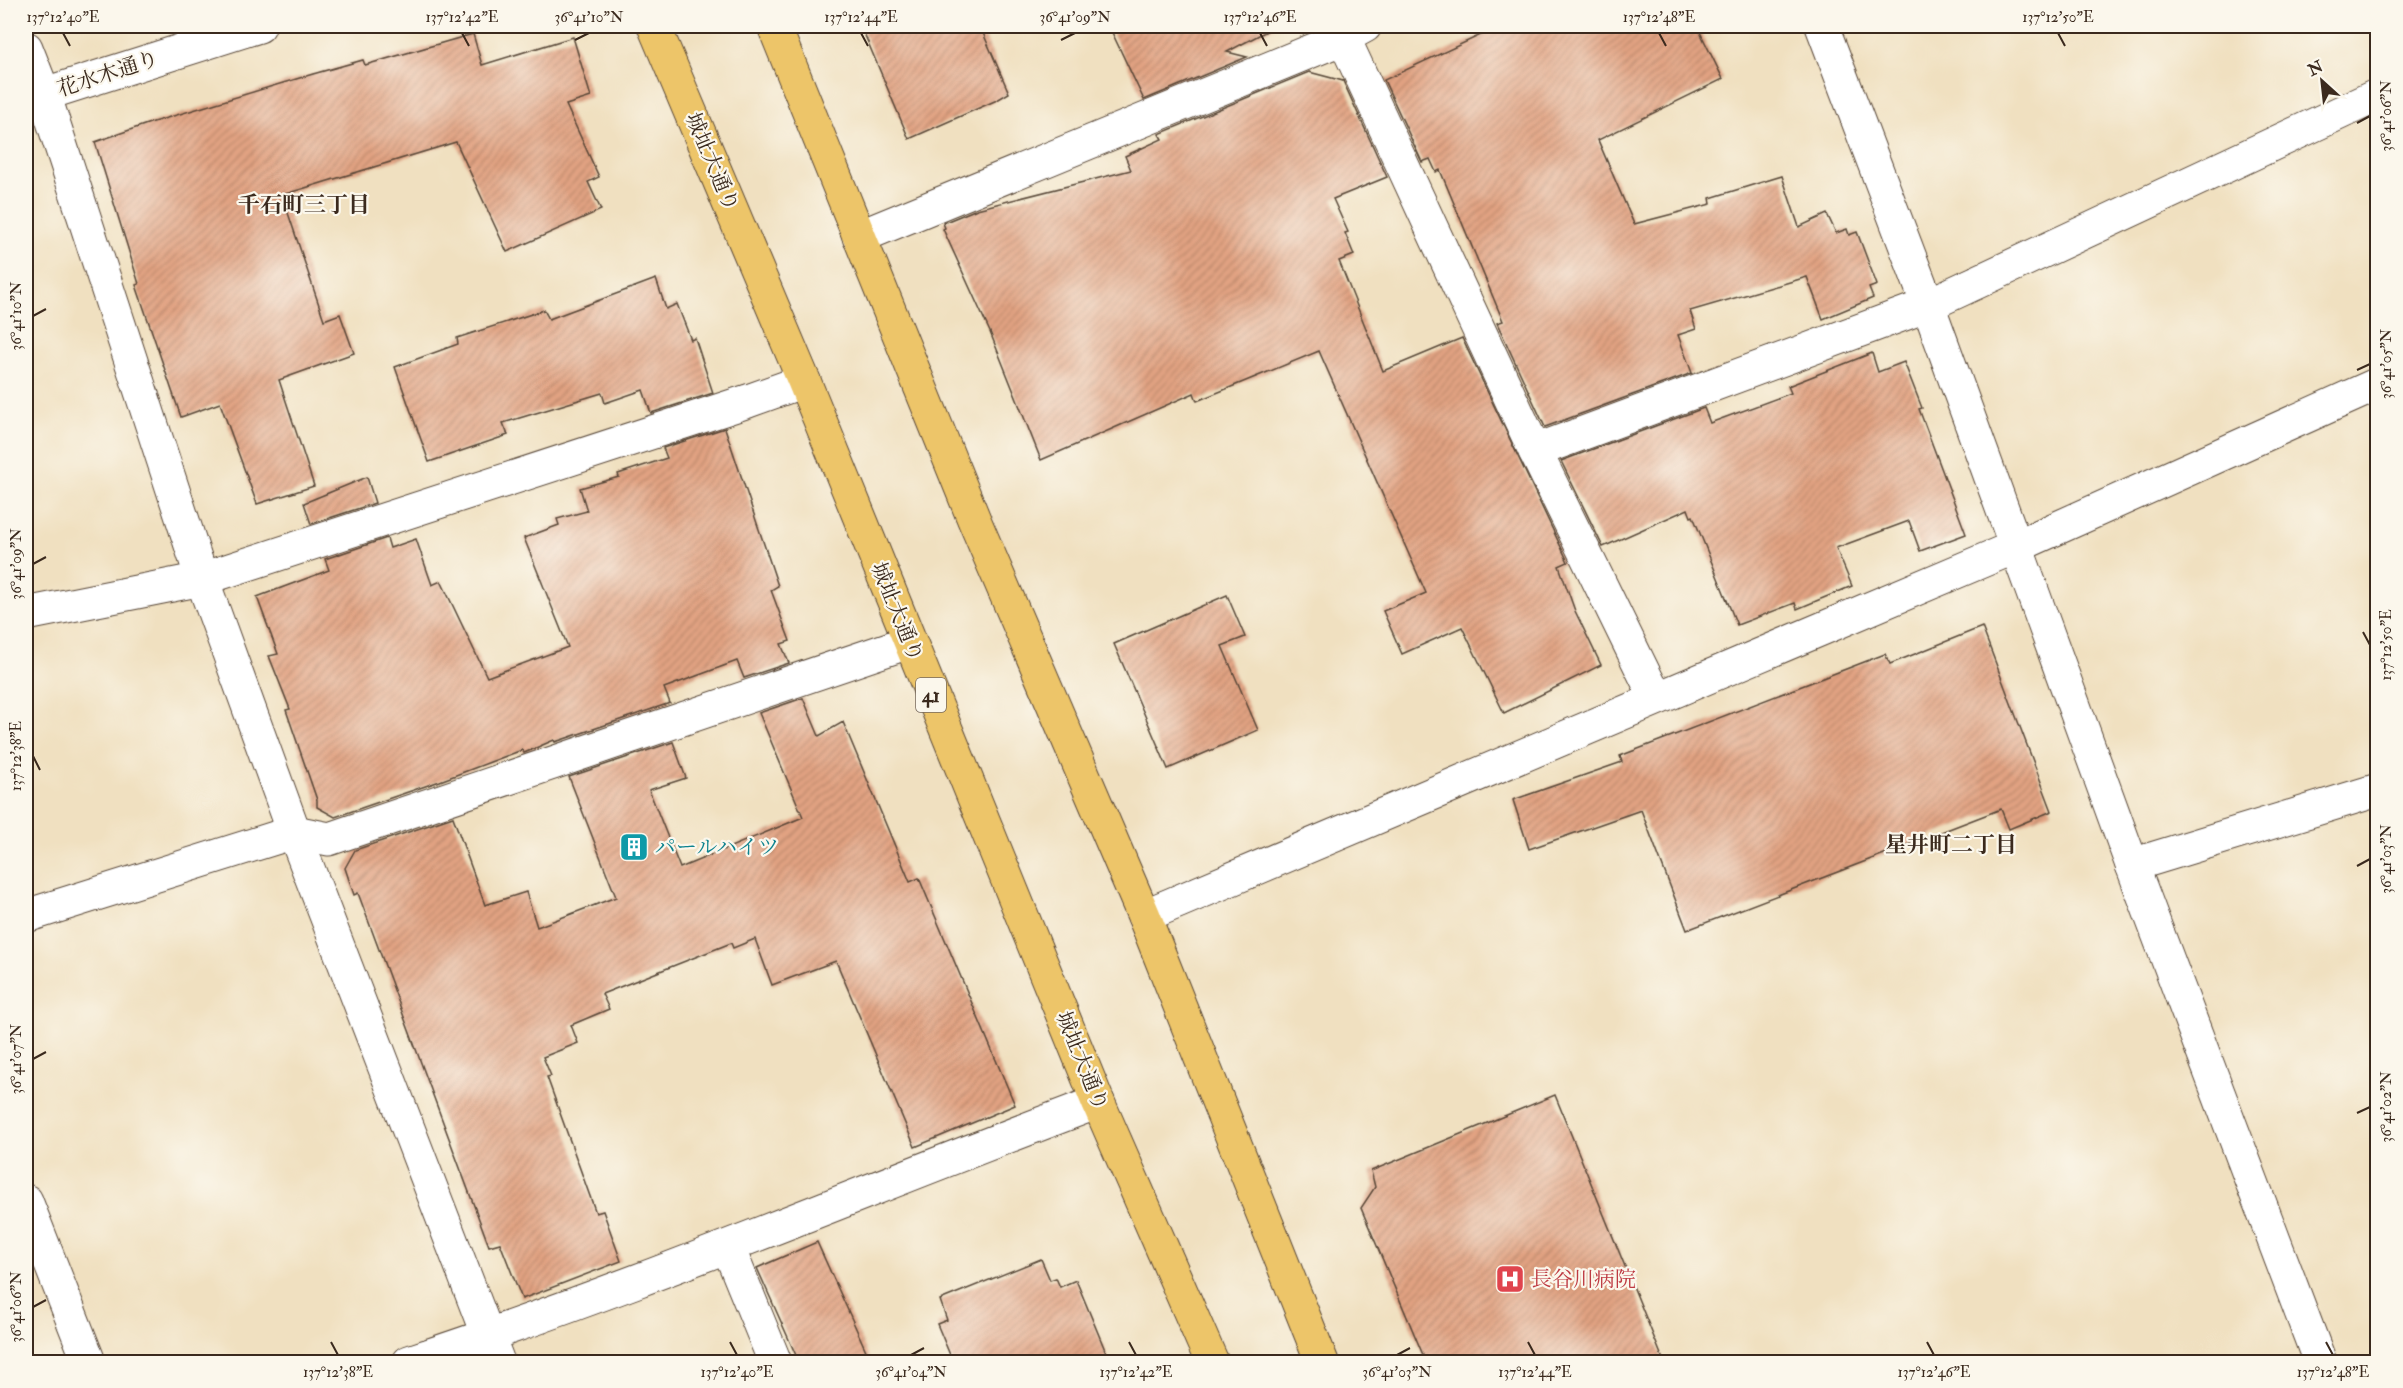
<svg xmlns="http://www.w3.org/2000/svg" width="2403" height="1388" viewBox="0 0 2403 1388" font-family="'IM FELL Double Pica','Noto Serif JP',serif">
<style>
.building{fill:url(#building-hatch)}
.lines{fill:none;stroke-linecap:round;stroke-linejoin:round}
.minor-casing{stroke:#564536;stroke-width:35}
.tertiary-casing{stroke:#564536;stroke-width:35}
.trunk-casing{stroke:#564536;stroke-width:35}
.minor{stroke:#fff;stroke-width:33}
.tertiary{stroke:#fff;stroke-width:33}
.trunk{stroke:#edc569;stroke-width:33}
.ticks{fill:none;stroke:#3b2a1e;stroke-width:2}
.labels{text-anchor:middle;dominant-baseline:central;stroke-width:4.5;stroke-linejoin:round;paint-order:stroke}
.shield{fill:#fbf7ec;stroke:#75685c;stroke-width:1.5}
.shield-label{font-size:20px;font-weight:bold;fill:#3b2a1e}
.street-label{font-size:21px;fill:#3b2a1e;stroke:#fbf7ec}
.culture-label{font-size:21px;fill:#0d838f;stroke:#fbf7ec;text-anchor:start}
.health-label{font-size:21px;fill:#be3a42;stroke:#fbf7ec;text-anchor:start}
.neighbourhood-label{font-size:22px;font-weight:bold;fill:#3b2a1e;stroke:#fbf7ec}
.neatline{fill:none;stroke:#3b2a1e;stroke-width:2}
.ticks-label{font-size:15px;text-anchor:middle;fill:#3b2a1e}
</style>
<defs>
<pattern id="building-hatch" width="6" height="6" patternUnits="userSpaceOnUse" patternTransform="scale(1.5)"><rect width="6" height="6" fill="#e2a382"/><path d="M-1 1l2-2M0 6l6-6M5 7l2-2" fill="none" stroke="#b8856a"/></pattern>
</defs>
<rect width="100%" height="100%" fill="#fbf7ec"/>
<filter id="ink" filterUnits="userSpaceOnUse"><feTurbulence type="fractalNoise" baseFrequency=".0167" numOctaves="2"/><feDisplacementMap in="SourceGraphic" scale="12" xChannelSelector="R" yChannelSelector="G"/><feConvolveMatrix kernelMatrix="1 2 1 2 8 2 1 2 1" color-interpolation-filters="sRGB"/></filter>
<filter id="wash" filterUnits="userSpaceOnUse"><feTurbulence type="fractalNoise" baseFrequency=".008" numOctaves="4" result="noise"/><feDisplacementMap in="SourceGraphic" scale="24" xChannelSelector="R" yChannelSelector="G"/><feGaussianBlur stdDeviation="1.35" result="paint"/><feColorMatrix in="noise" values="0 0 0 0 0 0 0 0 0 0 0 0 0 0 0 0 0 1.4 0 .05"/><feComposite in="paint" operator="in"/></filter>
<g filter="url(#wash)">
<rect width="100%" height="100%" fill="#f0e0c0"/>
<g id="blocks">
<g class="building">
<polygon points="861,26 980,26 1009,93 997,100 909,139"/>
<polygon points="1109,26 1276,26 1227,52 1247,57 1144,100"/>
<polygon points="1500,26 1697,26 1723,79 1598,140 1634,224 1711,204 1710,198 1782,176 1799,227 1827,214 1836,233 1847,229 1849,235 1857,232 1877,285 1869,288 1873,298 1823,319 1807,277 1690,311 1696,329 1678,335 1692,373 1545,427 1497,323 1503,321 1440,170 1436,172 1430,159 1422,162 1384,80"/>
<polygon points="473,34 482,65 573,37 591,97 566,105 599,177 588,182 601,210 507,252 456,142 282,195 324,320 340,314 354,353 279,380 314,486 257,504 220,403 181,417 136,285 139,284 95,142 150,123 313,74 363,60 365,65"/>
<polygon points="1309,72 1343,81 1387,177 1333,199 1348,232 1345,233 1354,255 1339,261 1383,371 1462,338 1568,562 1559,566 1575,611 1601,665 1504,713 1462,627 1402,654 1383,611 1426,593 1319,351 1197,401 1194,393 1041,460 990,332 943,229 945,228 943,223 977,209 1131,170 1125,156 1162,139 1159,134"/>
<polygon points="656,279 666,309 677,304 691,340 695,338 713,393 651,413 643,390 605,403 602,393 503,423 508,435 429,462 395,367 458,344 457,338 544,310 549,319"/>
<polygon points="1872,353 1878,372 1904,362 1922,408 1919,409 1966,534 1920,551 1909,521 1836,548 1852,586 1797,609 1795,603 1737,625 1693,516 1691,517 1688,509 1603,547 1561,461 1704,408 1710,423 1791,393 1788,386"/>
<polygon points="725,428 778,586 771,590 790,641 781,644 789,663 744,678 737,661 664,688 670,703 555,742 554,740 524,753 522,750 440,781 335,817 317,807 317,800 286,710 290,709 269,656 278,654 257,597 329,570 325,559 387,538 390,548 416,539 432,585 441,581 487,677 568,647 524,538 559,525 557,519 587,511 580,488 619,477 618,474 667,458 663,448"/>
<polygon points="367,477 375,503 311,524 304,503"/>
<polygon points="1227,595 1245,637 1222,646 1258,730 1168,769 1114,644"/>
<polygon points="1982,627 2052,811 2009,829 2001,809 1687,930 1641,810 1529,849 1513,800 1622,762 1620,756 1885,654 1890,664"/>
<polygon points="803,698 819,736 843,722 910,882 919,878 1015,1105 915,1147 836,961 772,985 755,939 733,948 731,943 602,994 609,1009 571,1025 578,1043 543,1057 551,1076 547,1077 596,1213 603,1211 621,1261 522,1299 500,1243 489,1246 358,893 354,895 345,868 355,850 453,817 485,905 526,892 537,927 616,897 569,777 673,742 686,778 649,790 680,868 803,817 759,713"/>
<polygon points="1555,1095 1664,1362 1426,1362 1361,1208 1375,1187 1371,1171"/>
<polygon points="817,1242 846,1306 871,1362 799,1362 757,1268"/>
<polygon points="1041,1259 1050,1280 1056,1278 1060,1287 1076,1280 1110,1362 953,1362 937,1324 947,1320 940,1300"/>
</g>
</g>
</g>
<g filter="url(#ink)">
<use href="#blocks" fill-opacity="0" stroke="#564536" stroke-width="1.5"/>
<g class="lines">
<g class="minor-casing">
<g id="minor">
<polyline points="1338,26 1535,451 1656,698"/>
<polyline points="1822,26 1928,305 2132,865 2320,1362"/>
<polyline points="26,48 44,94 202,579 294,832 498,1362"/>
<polyline points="859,237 1343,38 1365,26"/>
<polyline points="1535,451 1928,305 2378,95"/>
<polyline points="26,614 202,579 748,401 804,381"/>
<polyline points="2132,865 2378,790"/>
<polyline points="26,916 294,832 329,839 909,642"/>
<polyline points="1144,916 2015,547 2378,384"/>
<polyline points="26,1201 89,1362"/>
<polyline points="728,1247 775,1362"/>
<path d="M409,1362c234,-77 460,-174 689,-260"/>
</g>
</g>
<g class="tertiary-casing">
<polyline id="tertiary" points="26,100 259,26"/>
</g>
<g class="trunk-casing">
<g id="trunk">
<polyline points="654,26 804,381 1098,1102 1212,1362"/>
<polyline points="774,26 975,522 1144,916 1322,1362"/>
</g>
</g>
<use href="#minor" class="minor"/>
<use href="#tertiary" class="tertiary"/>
<use href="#trunk" class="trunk"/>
</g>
</g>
<path class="ticks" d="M63,33l7,13M462,33l7,13M861,33l7,13M1260,33l7,13M1659,33l7,13M2058,33l7,13M575,40l14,-7M1061,40l14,-7M2357,123l13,-7M33,316l13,-7M2357,370l13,-6M33,564l13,-7M2363,632l7,13M33,756l7,14M2357,866l13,-7M33,1059l13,-7M2357,1113l13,-6M33,1307l13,-7M331,1342l7,13M730,1342l7,13M1129,1342l7,13M1528,1342l7,13M1927,1342l7,13M2326,1342l7,13M911,1355l13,-7M1397,1355l13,-7"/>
<defs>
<g id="building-square" transform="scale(1.5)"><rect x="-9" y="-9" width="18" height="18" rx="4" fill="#0f9aa8" stroke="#fbf7ec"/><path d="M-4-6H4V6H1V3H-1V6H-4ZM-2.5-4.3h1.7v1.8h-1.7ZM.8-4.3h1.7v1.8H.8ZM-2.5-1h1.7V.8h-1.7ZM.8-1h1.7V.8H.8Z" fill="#fff"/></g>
<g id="hospital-square" transform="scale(1.5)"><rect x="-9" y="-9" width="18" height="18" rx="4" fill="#e0444e" stroke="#fbf7ec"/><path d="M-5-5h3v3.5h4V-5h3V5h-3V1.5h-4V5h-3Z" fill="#fff"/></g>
</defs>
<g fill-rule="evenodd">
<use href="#building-square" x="634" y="847"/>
<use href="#hospital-square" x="1510" y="1279"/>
</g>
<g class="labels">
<rect class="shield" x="916" y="678" width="30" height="34" rx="4.5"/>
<g class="shield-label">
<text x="931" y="695">41</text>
</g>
<g class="street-label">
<text transform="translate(108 74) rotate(-18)">花水木通り</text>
<text transform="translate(712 162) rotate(67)">城址大通り</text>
<text transform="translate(897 612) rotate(68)">城址大通り</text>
<text transform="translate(1082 1061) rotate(68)">城址大通り</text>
</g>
<g class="culture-label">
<text x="655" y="847">パールハイツ</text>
</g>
<g class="health-label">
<text x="1531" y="1279">長谷川病院</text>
</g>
<g class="neighbourhood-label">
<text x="304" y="205">千石町三丁目</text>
<text x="1951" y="845">星井町二丁目</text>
</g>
</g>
<rect width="2403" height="1388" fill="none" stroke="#fbf7ec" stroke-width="66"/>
<g transform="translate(2322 81) rotate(333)" stroke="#fbf7ec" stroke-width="4.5" paint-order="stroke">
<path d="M0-4.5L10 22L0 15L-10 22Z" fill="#3b2a1e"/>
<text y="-9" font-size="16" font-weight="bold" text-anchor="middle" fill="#3b2a1e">N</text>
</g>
<rect x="33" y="33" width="2337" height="1322" class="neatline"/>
<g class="ticks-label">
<text x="63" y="22">137°12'40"E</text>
<text x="462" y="22">137°12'42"E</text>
<text x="589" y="22">36°41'10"N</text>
<text x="861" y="22">137°12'44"E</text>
<text x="1075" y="22">36°41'09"N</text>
<text x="1260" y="22">137°12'46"E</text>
<text x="1659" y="22">137°12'48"E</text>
<text x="2058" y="22">137°12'50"E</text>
<text transform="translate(2386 116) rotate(-90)" y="5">36°41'06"N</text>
<text transform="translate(16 316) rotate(-90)" y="5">36°41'10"N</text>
<text transform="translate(2386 364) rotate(-90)" y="5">36°41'05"N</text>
<text transform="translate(16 564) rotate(-90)" y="5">36°41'09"N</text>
<text transform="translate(2386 645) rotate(-90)" y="5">137°12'50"E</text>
<text transform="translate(16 756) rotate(-90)" y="5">137°12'38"E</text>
<text transform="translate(2386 859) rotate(-90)" y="5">36°41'03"N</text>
<text transform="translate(16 1059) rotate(-90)" y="5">36°41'07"N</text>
<text transform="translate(2386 1107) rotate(-90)" y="5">36°41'02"N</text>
<text transform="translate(16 1307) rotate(-90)" y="5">36°41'06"N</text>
<text x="338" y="1377">137°12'38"E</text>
<text x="737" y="1377">137°12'40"E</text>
<text x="911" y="1377">36°41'04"N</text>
<text x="1136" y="1377">137°12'42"E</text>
<text x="1397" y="1377">36°41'03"N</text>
<text x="1535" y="1377">137°12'44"E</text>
<text x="1934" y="1377">137°12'46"E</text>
<text x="2333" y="1377">137°12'48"E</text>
</g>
</svg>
